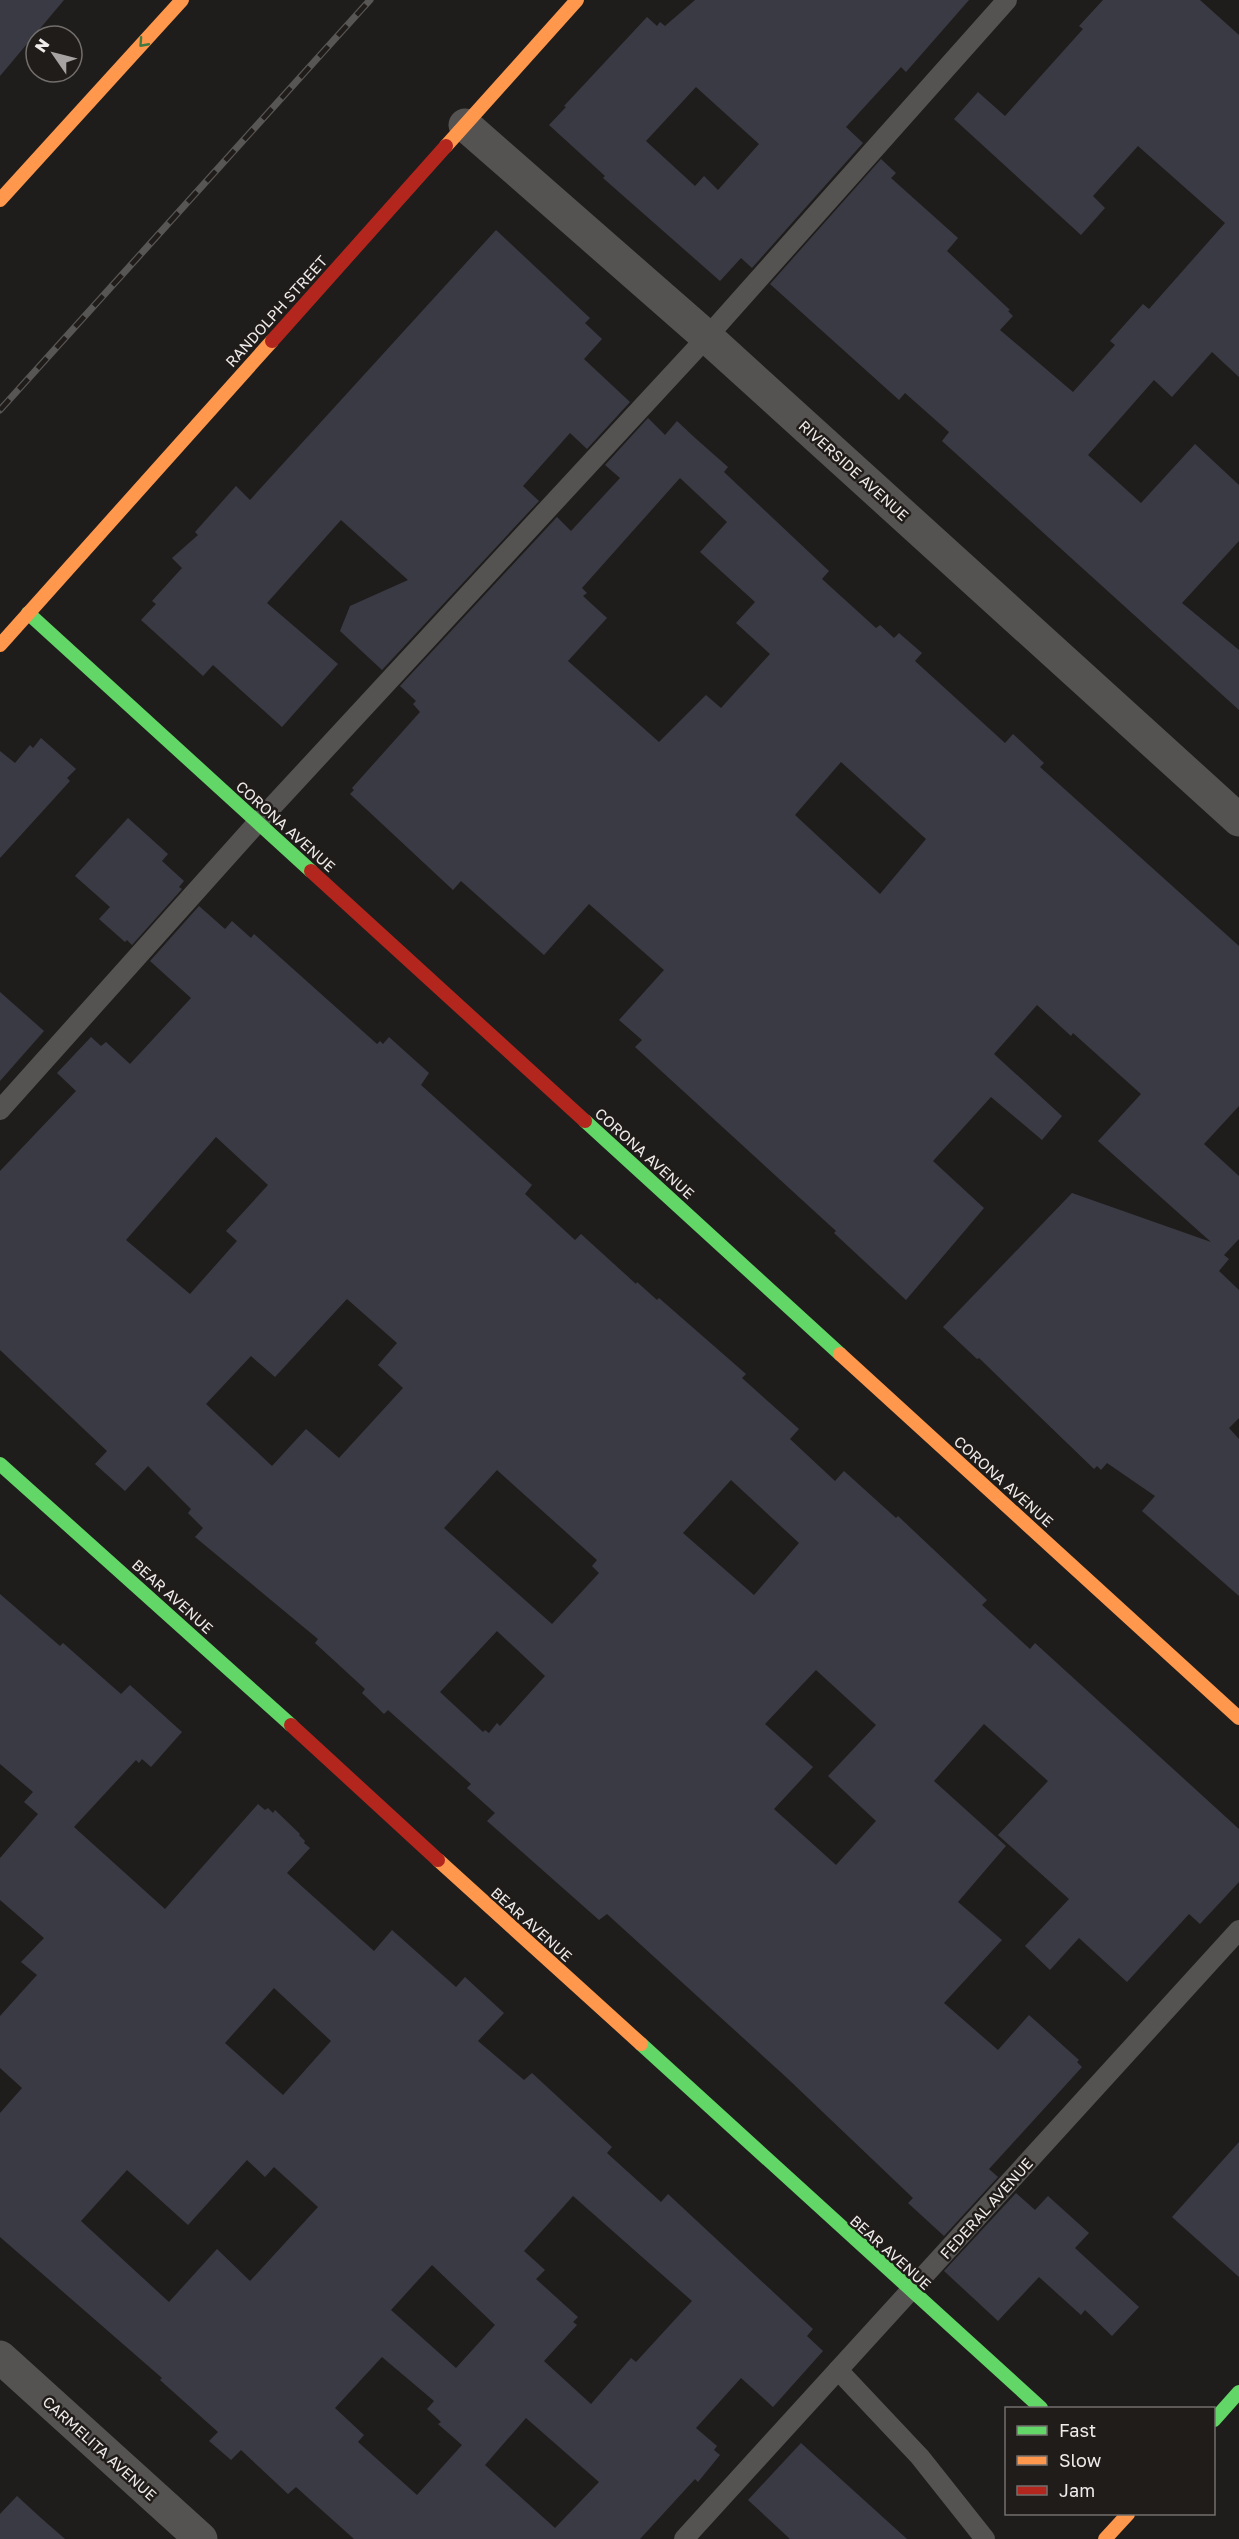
<svg xmlns="http://www.w3.org/2000/svg" width="1239" height="2539" viewBox="0 0 1239 2539" font-family="'Golos Text',sans-serif">
<style>
.building{fill:#3a3a44;fill-rule:evenodd}
.lines{fill:none;stroke-linecap:round;stroke-linejoin:round}
.lane{stroke:#555351;stroke-width:20}
.street{stroke:#555351;stroke-width:33}
.fast{stroke:#63d668;stroke-width:14}
.slow{stroke:#ff974d;stroke-width:14}
.jam{stroke:#b3261e;stroke-width:14}
.rail-casing{stroke:#575655;stroke-width:7}
.rail{stroke:#201c1a;stroke-width:4.5;stroke-dasharray:14;stroke-linecap:butt}
.oneway{stroke:#427941}
.labels{text-anchor:middle;dominant-baseline:central;stroke-width:5;stroke-linejoin:round;paint-order:stroke}
.street-label{font-size:15px;fill:#eeebea;stroke:#201c1a}
</style>
<rect width="100%" height="100%" fill="#1f1d1b"/>
<g class="building">
<polygon points="0,0 64,0 0,76"/>
<path d="M695,0h274l-63,72 -5,-5 -55,60 17,16 -111,125 -11,-10 -21,23 -117,-103 2,-2 -56,-51 17,-18 -2,-1 83,-89 10,9 3,-4 5,4zM696,87l63,57 -41,46 -14,-14 -9,10 -49,-45z"/>
<polygon points="1103,0 1200,0 1239,35 1239,377 1212,352 1172,397 1154,380 1088,455 1141,503 1195,444 1239,485 1239,541 1182,603 1239,650 1239,710 942,441 949,432 905,393 899,400 770,284 881,159 896,173 891,178 958,238 947,251 1010,310 1008,311 1013,316 1000,330 1073,392 1115,345 1110,341 1143,304 1149,309 1225,223 1138,146 1093,196 1105,208 1081,235 954,119 978,92 1005,116 1083,29 1079,26"/>
<polygon points="496,230 590,318 585,323 602,339 584,359 630,402 587,449 570,433 523,486 539,501 382,670 340,631 350,606 408,580 341,520 267,603 338,664 282,727 213,665 203,676 141,620 156,604 152,601 182,568 172,558 198,535 195,532 236,486 250,500"/>
<path d="M648,418l17,17 12,-14 17,16 34,30 -4,5 105,99 -7,8 54,49 4,-3 14,13 5,-5 23,20 -7,8 90,82 8,-9 31,29 -4,4 199,179v160l-35,38 35,32v63l-15,16 5,4 -10,12 20,19v128l-10,10 10,11v157l-97,-85 13,-15 -48,-33 -6,7 -4,-4 -3,3 -115,-111 -2,1 -34,-32 129,-134 139,49 -113,-101 43,-47 -68,-61 -2,3 -34,-31 -43,49 68,62 -20,24 -51,-43 -58,64 51,47 -78,92 -72,-67 2,-2 -201,-184 7,-7 -23,-20 45,-50 -75,-66 -45,51 -83,-74 -8,9 -103,-96 4,-4 -2,-2 68,-76 -7,-8 3,-3 -16,-15 157,-169 14,14 49,-53 -15,-13zM680,478l47,44 -27,30 55,50 -19,21 34,31 -49,54 -15,-13 -47,47 -91,-81 39,-43 -24,-22 4,-3 -5,-5zM841,762l85,77 -46,55 -85,-79z"/>
<polygon points="41,738 76,769 67,778 70,781 0,858 0,751 15,763 30,745 33,748"/>
<polygon points="128,818 168,854 162,861 184,881 179,887 182,889 132,945 127,940 125,942 99,919 110,907 75,876"/>
<path d="M199,906l26,23 7,-8 19,17 3,-4 123,110 3,-3 3,3 6,-7 40,36 -8,12 111,100 -7,9 50,46 6,-6 55,50 1,-2 20,18 2,-2 87,76 -4,4 57,51 -9,10 45,42 9,-10 52,47 2,-2 89,84 -5,5 48,44 5,-6 204,186v53l-39,42 -11,-10 -62,68 -48,-44 -29,32 -25,-24 44,-47 -71,-64 50,-54 -64,-57 -50,57 72,65 -48,56 44,38 -58,63 54,47 31,-35 50,45 -2,2 5,5 -93,102 9,8 -54,59 -36,-33 5,-5 -127,-121 -179,-163 -8,6 -112,-99 8,-8 -28,-25 4,-4 -83,-74 -4,4 -22,-21 3,-4 -50,-46 3,-4 -123,-102 8,-9 -15,-15 3,-4 -43,-43 -23,25 -30,-27 12,-13 -107,-101v-179l76,-80 -19,-18 34,-36 10,9 5,-4 24,22 61,-66 -41,-37zM216,1137l52,48 -42,46 11,10 -47,53 -64,-54zM347,1299l50,44 -19,22 25,23 -64,70 -33,-29 -34,37 -66,-62 45,-48 24,21zM497,1470l100,90 -5,6 7,7 -47,51 -108,-96zM731,1480l68,63 -45,52 -71,-62zM497,1631l48,45 -45,50 -3,-3 -8,10 -4,-3 -2,2 -43,-40zM816,1670l60,55 -48,51 48,45 -40,44 -62,-56 39,-42 -48,-43z"/>
<polygon points="0,992 44,1031 0,1081"/>
<path d="M0,1594l60,52 3,-3 58,51 9,-9 52,47 -31,35 -9,-8 -3,4 -3,-3 -62,67 91,82 93,-105 7,6 3,-2 5,5 2,-3 25,24 -1,1 6,6 -1,2 6,5 -23,25 87,78 18,-21 64,57 9,-10 39,36 -26,28 46,39 8,-7 80,74 -5,6 54,49 7,-8 145,135 -6,7 16,15 -50,56 -32,-29 -45,50 21,18 -3,4 6,5 -22,27 -3,-3 -55,60h-286l-58,-52 -8,7 -47,-44 -10,10 -22,-19 9,-9 -58,-52 2,-2 -162,-141v-124l22,-25 -22,-20v-52l37,-41 -16,-13 23,-24 -44,-38v-42l38,-44 -14,-12 9,-10 -33,-28zM274,1988l57,53 -48,54 -58,-52zM247,2160l18,17 9,-10 44,40 -68,74 -33,-32 -48,53 -88,-81 46,-51 61,55zM573,2196l119,105 -56,61 -5,-4 -40,46 -47,-43 33,-36 -4,-3 5,-5 -42,-38 9,-9 -21,-19zM432,2265l63,60 -39,43 -65,-58zM382,2357l52,44 -7,8 14,13 -3,2 24,21 -45,50 -59,-53 6,-7 -29,-27zM526,2418l73,64 -44,46 -70,-63z"/>
<polygon points="1239,2142 1239,2277 1172,2217"/>
<polygon points="1016,2193 1035,2210 1048,2196 1089,2233 1075,2248 1139,2307 1112,2336 1085,2310 1081,2315 1039,2277 998,2321 944,2271"/>
<polygon points="801,2443 907,2539 790,2539 748,2500"/>
<polygon points="17,2496 41,2518 65,2539 0,2539 0,2514"/>
</g>
<g class="lines">
<g class="lane">
<polyline points="0,1110 258,822 707,337 1007,0"/>
<polyline points="838,2370 920,2457 985,2539"/>
<polyline points="684,2539 1239,1930"/>
</g>
<g class="street">
<polyline points="465,125 707,337 1239,820"/>
<polyline points="0,2357 201,2539"/>
</g>
<g class="fast">
<polyline points="28,613 311,871"/>
<polyline points="585,1121 840,1354"/>
<polyline points="0,1464 291,1725"/>
<polyline points="641,2044 1041,2408"/>
<polyline points="1214,2420 1239,2392"/>
</g>
<g class="slow">
<polyline points="446,146 577,0"/>
<polyline points="0,200 182,0"/>
<polyline points="0,645 272,341"/>
<polyline points="840,1354 1239,1718"/>
<polyline points="438,1860 641,2044"/>
<polyline points="1105,2539 1128,2514"/>
</g>
<g class="jam">
<polyline points="272,341 446,146"/>
<polyline points="311,871 585,1121"/>
<polyline points="291,1725 438,1860"/>
</g>
<g class="rail-casing">
<polyline id="rail" points="0,410 370,0"/>
</g>
<use href="#rail" class="rail"/>
</g>
<defs><path id="oneway-chevron" d="M-2-3.5L2.5 0L-2 3.5" fill="none" stroke-width="1.6" stroke-linecap="round" stroke-linejoin="round" transform="scale(1.5)"/></defs>
<use class="oneway" href="#oneway-chevron" transform="translate(143 43) rotate(132)"/>
<g class="labels">
<g class="street-label">
<text transform="translate(276 311) rotate(-48)">RANDOLPH STREET</text>
<text transform="translate(854 470) rotate(42)">RIVERSIDE AVENUE</text>
<text transform="translate(286 826) rotate(42)">CORONA AVENUE</text>
<text transform="translate(645 1153) rotate(42)">CORONA AVENUE</text>
<text transform="translate(1004 1481) rotate(42)">CORONA AVENUE</text>
<text transform="translate(173 1596) rotate(42)">BEAR AVENUE</text>
<text transform="translate(532 1924) rotate(42)">BEAR AVENUE</text>
<text transform="translate(986 2208) rotate(-48)">FEDERAL AVENUE</text>
<text transform="translate(891 2252) rotate(42)">BEAR AVENUE</text>
<text transform="translate(100 2448) rotate(42)">CARMELITA AVENUE</text>
</g>
</g>
<rect x="1005" y="2407" width="210" height="108" fill="#201c1a" stroke="#726f6d" stroke-width="1.5"/>
<rect x="1017" y="2426" width="30" height="9" fill="#63d668" stroke="#726f6d" stroke-width="1.5"/>
<text x="1059" y="2437" font-size="18" fill="#eeebea">Fast</text>
<rect x="1017" y="2456" width="30" height="9" fill="#ff974d" stroke="#726f6d" stroke-width="1.5"/>
<text x="1059" y="2467" font-size="18" fill="#eeebea">Slow</text>
<rect x="1017" y="2486" width="30" height="9" fill="#b3261e" stroke="#726f6d" stroke-width="1.5"/>
<text x="1059" y="2497" font-size="18" fill="#eeebea">Jam</text>
<g transform="translate(54 54) rotate(305)"><circle r="28" fill="#201c1a" stroke="#726f6d" stroke-width="1.5"/>
<path d="M0-4.5L10 22L0 15L-10 22Z" fill="#a6a3a2"/>
<text y="-9" font-size="16" font-weight="bold" text-anchor="middle" fill="#eeebea">N</text>
</g>
</svg>
